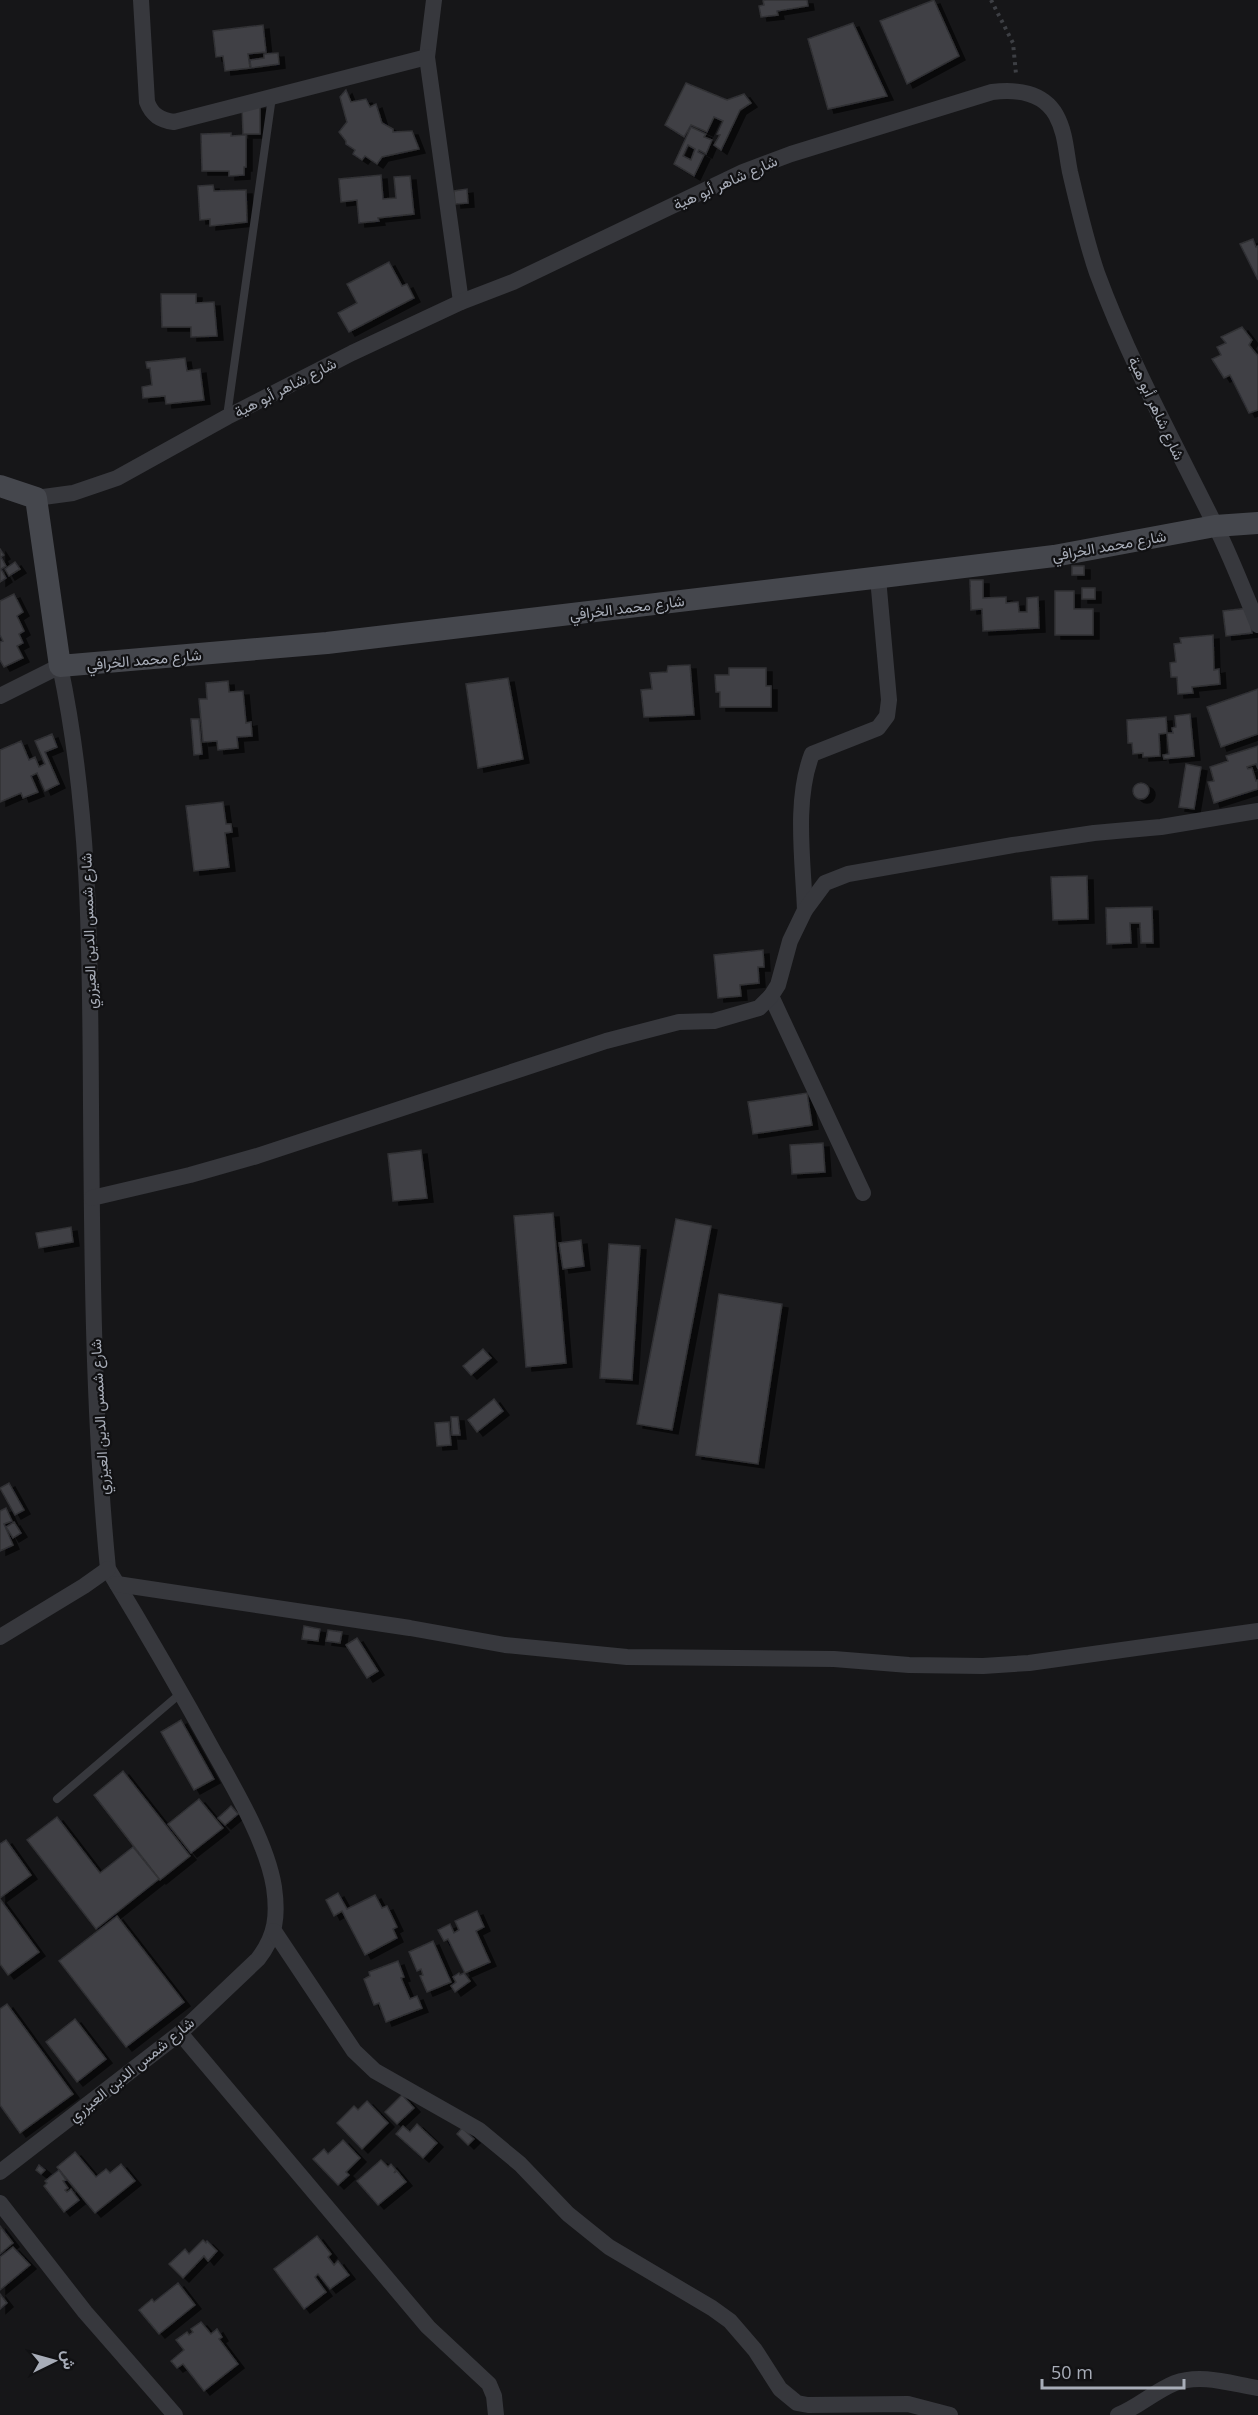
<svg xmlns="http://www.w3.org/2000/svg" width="1258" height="2415" viewBox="0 0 1258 2415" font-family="'Open Sans',Vazirmatn,sans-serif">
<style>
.building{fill:#404145;stroke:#303034;stroke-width:1.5;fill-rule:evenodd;filter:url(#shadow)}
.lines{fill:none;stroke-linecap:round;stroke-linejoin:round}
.path{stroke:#3d3f44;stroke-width:4;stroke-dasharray:3 4.5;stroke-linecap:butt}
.lane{stroke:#37383d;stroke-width:8}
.street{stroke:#37383d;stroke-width:16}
.secondary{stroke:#45474d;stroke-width:22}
.labels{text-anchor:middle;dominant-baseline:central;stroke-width:4.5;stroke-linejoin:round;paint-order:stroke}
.street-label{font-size:15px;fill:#a8adb8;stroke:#111113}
</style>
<defs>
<filter id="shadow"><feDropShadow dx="6" dy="4" stdDeviation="0" flood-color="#0009"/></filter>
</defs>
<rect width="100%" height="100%" fill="#161618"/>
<g class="building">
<polygon points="765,0 807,0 808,6 777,11 778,15 761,17 759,6 764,5 763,1"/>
<polygon points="934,0 959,56 907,84 880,21"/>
<polygon points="853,23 887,96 828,109 808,39"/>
<polygon points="263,25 266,52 248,54 250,68 225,71 223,56 216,57 213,31"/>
<polygon points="278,53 279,64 251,68 250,60 264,58 264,54"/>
<polygon points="686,83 727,100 744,94 751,103 740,110 721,150 714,145 720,135 717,134 723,121 714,117 707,132 691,125 684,137 665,125"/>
<polygon points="346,90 351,102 366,99 370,107 376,104 382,123 393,129 393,132 412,131 419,149 382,157 377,164 365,156 362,160 353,154 355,150 346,144 346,141 339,132 347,122 340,97"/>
<polygon points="260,105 260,134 243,134 242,106"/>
<path d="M691,127l15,7 -2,3 8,3 -6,14 -7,-4 -1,2 6,3 -10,21 -20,-12zM688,145l7,4 -4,11 -8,-4z"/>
<polygon points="231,133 231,136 246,135 246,167 244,167 244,175 229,176 229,171 202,171 201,134"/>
<polygon points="381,175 383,199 396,198 394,177 410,176 414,214 378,218 379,221 359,223 357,200 341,202 339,179"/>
<polygon points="213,185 214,191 246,190 247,222 210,226 210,219 200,220 198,186"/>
<polygon points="467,189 468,203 455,204 454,191"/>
<polygon points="1253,239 1256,247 1258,246 1258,280 1240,244"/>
<polygon points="389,262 402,286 407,284 414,298 349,332 338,313 357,303 347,284"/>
<polygon points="161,294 196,294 196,303 214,302 217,336 191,337 191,327 162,327"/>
<polygon points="1242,327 1252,340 1249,345 1258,356 1258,410 1249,413 1230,375 1224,378 1212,359 1221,355 1217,347 1226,343 1221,337"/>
<polygon points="185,358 187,371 200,369 204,400 166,404 165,396 143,398 142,387 152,385 150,368 147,368 146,362"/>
<polygon points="0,549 4,555 1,557 6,566 1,569 6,578 0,582"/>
<polygon points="15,562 20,569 9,576 5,569"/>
<rect x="1072" y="566" width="12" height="9"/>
<polygon points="970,580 983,580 983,598 1006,597 1006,603 1018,602 1019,612 1027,612 1027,598 1038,597 1039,628 983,631 982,609 971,610"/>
<rect x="1082" y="588" width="13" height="11"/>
<polygon points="1055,591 1074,591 1074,609 1093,609 1093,635 1055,635"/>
<polygon points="14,594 23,612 17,616 24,631 19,634 23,643 17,646 23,658 4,667 0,660 0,642 3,641 0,635 0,601"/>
<polygon points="1249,608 1252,633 1226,636 1223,611"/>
<polygon points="1213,635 1214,670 1219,669 1220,684 1192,687 1193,693 1178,694 1177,677 1171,677 1170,663 1176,662 1174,644 1181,643 1180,638"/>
<polygon points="690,665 694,715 644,717 641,690 652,689 650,673 667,672 668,666"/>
<polygon points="729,668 766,668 766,686 771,686 771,707 720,707 720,692 716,692 715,675 729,675"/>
<polygon points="508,678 523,759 478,768 466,684"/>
<polygon points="228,681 229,692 243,691 246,723 251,722 252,736 237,737 238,748 218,750 217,741 203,742 199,699 207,699 206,683"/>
<polygon points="1258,689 1258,734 1221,747 1207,707"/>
<polygon points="1190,714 1194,756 1164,759 1163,755 1169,754 1167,733 1173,733 1172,728 1176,727 1175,716"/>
<polygon points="1166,717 1167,733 1159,734 1160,756 1143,757 1143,753 1133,754 1132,743 1128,743 1127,720"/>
<polygon points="191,719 199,719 202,754 194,755"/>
<polygon points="52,734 57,747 45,752 59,784 45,791 37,773 31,776 38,792 23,798 21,793 0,802 0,750 21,741 29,760 35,757 39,767 45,764 35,741"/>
<polygon points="1258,746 1258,769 1256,764 1247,767 1248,769 1252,768 1256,781 1258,780 1258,789 1214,803 1208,782 1214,781 1210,767 1228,761 1226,756"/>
<polygon points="1186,764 1201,767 1194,809 1179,807"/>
<circle cx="1141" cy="791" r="8"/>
<polygon points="223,802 226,824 231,824 232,832 225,833 229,867 194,871 186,806"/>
<polygon points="1087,876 1088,919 1053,920 1051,877"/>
<polygon points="1152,907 1153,943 1141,943 1140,923 1130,923 1131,943 1107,944 1106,908"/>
<polygon points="763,950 764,967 758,967 759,983 740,985 741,996 718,998 714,955"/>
<polygon points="807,1093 812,1125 753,1134 748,1102"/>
<polygon points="823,1143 825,1172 792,1174 790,1145"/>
<polygon points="421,1150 427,1198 393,1201 388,1154"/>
<polygon points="553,1213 566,1363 526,1367 514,1216"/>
<polygon points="676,1219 711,1226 672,1430 637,1424"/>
<polygon points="71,1227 73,1242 39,1248 36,1233"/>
<polygon points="581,1240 584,1266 563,1269 559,1243"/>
<polygon points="609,1244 640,1246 632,1380 600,1378"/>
<polygon points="719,1294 782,1304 758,1464 696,1455"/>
<polygon points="483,1349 491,1358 471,1375 463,1366"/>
<polygon points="494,1399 503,1411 477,1432 468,1420"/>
<polygon points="451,1417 458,1417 460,1435 452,1435"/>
<polygon points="449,1422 451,1445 437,1446 435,1423"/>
<polygon points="9,1483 24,1510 15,1515 0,1488"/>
<polygon points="6,1508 12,1521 4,1524 13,1545 0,1551 0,1511"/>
<polygon points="14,1522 21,1533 13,1538 6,1527"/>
<polygon points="304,1626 320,1629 318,1641 302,1639"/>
<polygon points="328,1630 342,1632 340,1643 326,1641"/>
<polygon points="357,1638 378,1671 367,1678 346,1645"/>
<polygon points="181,1720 214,1779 194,1790 161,1732"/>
<polygon points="123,1771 190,1856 160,1880 94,1795"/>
<polygon points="199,1799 223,1828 191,1853 168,1824"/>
<polygon points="231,1806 238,1814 225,1825 218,1818"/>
<polygon points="57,1817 100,1873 133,1847 159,1879 96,1929 27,1840"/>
<polygon points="6,1840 31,1875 0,1898 0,1844"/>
<polygon points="338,1893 347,1909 375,1895 382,1908 387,1906 397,1927 393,1929 397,1938 365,1955 342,1911 334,1916 326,1900"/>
<polygon points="0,1899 39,1952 8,1975 0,1964"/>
<polygon points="477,1911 484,1927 476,1931 490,1962 465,1973 448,1939 444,1941 438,1930 450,1924 454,1933 459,1930 455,1921"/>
<polygon points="117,1916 184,2002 126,2047 59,1961"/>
<polygon points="433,1941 451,1982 427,1992 420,1976 423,1975 421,1969 417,1971 409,1952"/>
<polygon points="398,1961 404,1977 401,1978 410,1999 417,1996 422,2008 386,2022 379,2003 374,2005 364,1979 370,1976 369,1972"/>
<polygon points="459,1973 460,1975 464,1973 470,1981 455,1992 451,1986 456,1982 453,1977"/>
<polygon points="7,2004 73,2094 20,2133 0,2105 0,2009"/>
<polygon points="75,2019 106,2059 77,2082 46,2042"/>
<polygon points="402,2095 414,2108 397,2124 385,2112"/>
<polygon points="367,2101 388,2123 362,2149 337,2123 354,2106 358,2110"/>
<polygon points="417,2124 437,2143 423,2158 396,2134 403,2126 410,2132"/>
<polygon points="462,2128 474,2139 468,2145 457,2134"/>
<polygon points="343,2140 360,2158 346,2172 349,2175 338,2185 313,2159 324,2149 328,2154"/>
<polygon points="75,2152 96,2177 106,2169 110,2173 121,2164 135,2181 95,2213 57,2167"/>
<polygon points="381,2160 388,2167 391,2164 396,2170 394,2173 397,2171 406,2182 378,2205 357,2181"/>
<polygon points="39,2165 45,2170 41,2174 36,2170"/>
<polygon points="59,2170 66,2180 63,2181 68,2188 65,2190 67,2192 71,2189 79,2200 64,2212 44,2186 47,2183 45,2181"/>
<polygon points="0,2226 13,2243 0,2254"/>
<polygon points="317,2236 331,2254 328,2257 334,2265 338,2261 349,2275 330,2289 318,2274 315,2277 326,2292 304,2309 274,2269"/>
<polygon points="203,2240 206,2243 207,2241 217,2251 208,2261 204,2256 183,2278 169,2264 185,2249 189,2254"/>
<polygon points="13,2247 30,2265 0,2290 0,2257"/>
<polygon points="178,2283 195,2305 159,2334 139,2310 152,2299 154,2302"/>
<polygon points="0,2294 7,2303 0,2309"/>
<polygon points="201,2322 211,2334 217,2329 222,2337 219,2339 238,2364 204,2391 183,2364 177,2368 171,2361 184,2350 176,2340 187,2332 189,2335 193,2332 191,2329"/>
</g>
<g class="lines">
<polyline class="path" points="991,0 1013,43 1016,74"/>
<g class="lane">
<polyline points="227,416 272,97"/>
<polyline points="57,1799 181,1693"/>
</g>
<g class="street">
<path d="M141,0l6,102c5,13 13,18 27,20l253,-65 7,-57"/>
<polyline points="427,57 461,302"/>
<path d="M36,498l37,-5 44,-15 110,-61 125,-64 109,-51 52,-20 230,-110 48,-18 201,-62c24,-3 51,0 64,23 10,18 10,38 14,57 8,34 16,69 27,101 32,87 77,169 118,252 16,32 29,66 43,100"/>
<path d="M0,696l60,-30c31,147 30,289 31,439 1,154 2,310 17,464 37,61 73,123 107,185 21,37 52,90 59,133 4,28 2,49 -16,72l-78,74 -180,139"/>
<path d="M805,910c-2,-50 -11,-110 7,-156l66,-26 9,-12 2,-16 -11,-122"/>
<polyline points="771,996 863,1193"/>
<polyline points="92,1198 190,1175 257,1156 606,1041 679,1022 714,1021 759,1008 771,996 778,985 790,941 805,910 825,883 848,874 1013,845 1094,833 1161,827 1258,811"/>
<polyline points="117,1584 410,1628 505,1645 627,1657 834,1659 909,1665 983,1666 1029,1663 1258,1631"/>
<polyline points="0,1637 84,1586 108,1569"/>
<polyline points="274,1931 354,2051 375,2071 479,2130 520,2164 568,2214 609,2247 712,2308 730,2321 755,2350 780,2389 797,2403 808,2405 908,2404 950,2415"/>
<polyline points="180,2033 428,2327 489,2384 494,2396 496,2415"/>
<polyline points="0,2203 85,2312 175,2415"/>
<path d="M1118,2415c20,-8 37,-24 57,-32 26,-10 57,1 83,5"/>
</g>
<polyline class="secondary" points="0,486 36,498 60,666 327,643 890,576 1054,556 1215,526 1258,523"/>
</g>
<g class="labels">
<g class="street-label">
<text transform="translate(725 182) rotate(-24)">شارع شاهر أبو هية</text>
<text transform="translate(285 387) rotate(-27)">شارع شاهر أبو هية</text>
<text transform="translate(1157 408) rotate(65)">شارع شاهر أبو هية</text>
<text transform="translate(1109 545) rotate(-10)">شارع محمد الخرافي</text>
<text transform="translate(627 607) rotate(-7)">شارع محمد الخرافي</text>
<text transform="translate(144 659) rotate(-5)">شارع محمد الخرافي</text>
<text transform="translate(88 931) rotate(-92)">شارع شمس الدين العيزري</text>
<text transform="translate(99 1417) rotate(-93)">شارع شمس الدين العيزري</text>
<text transform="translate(131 2069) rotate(-39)">شارع شمس الدين العيزري</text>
</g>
</g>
<g transform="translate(54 2361) rotate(85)" stroke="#111113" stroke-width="4.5" paint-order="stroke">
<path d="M0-4.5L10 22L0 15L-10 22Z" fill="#a8adb8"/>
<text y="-9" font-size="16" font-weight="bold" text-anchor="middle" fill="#a8adb8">ش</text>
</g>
<path d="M1042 2379v9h142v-9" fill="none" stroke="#a8adb8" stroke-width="3"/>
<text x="1051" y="2379" font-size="18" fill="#a8adb8" stroke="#111113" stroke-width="4.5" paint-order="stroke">50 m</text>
</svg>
